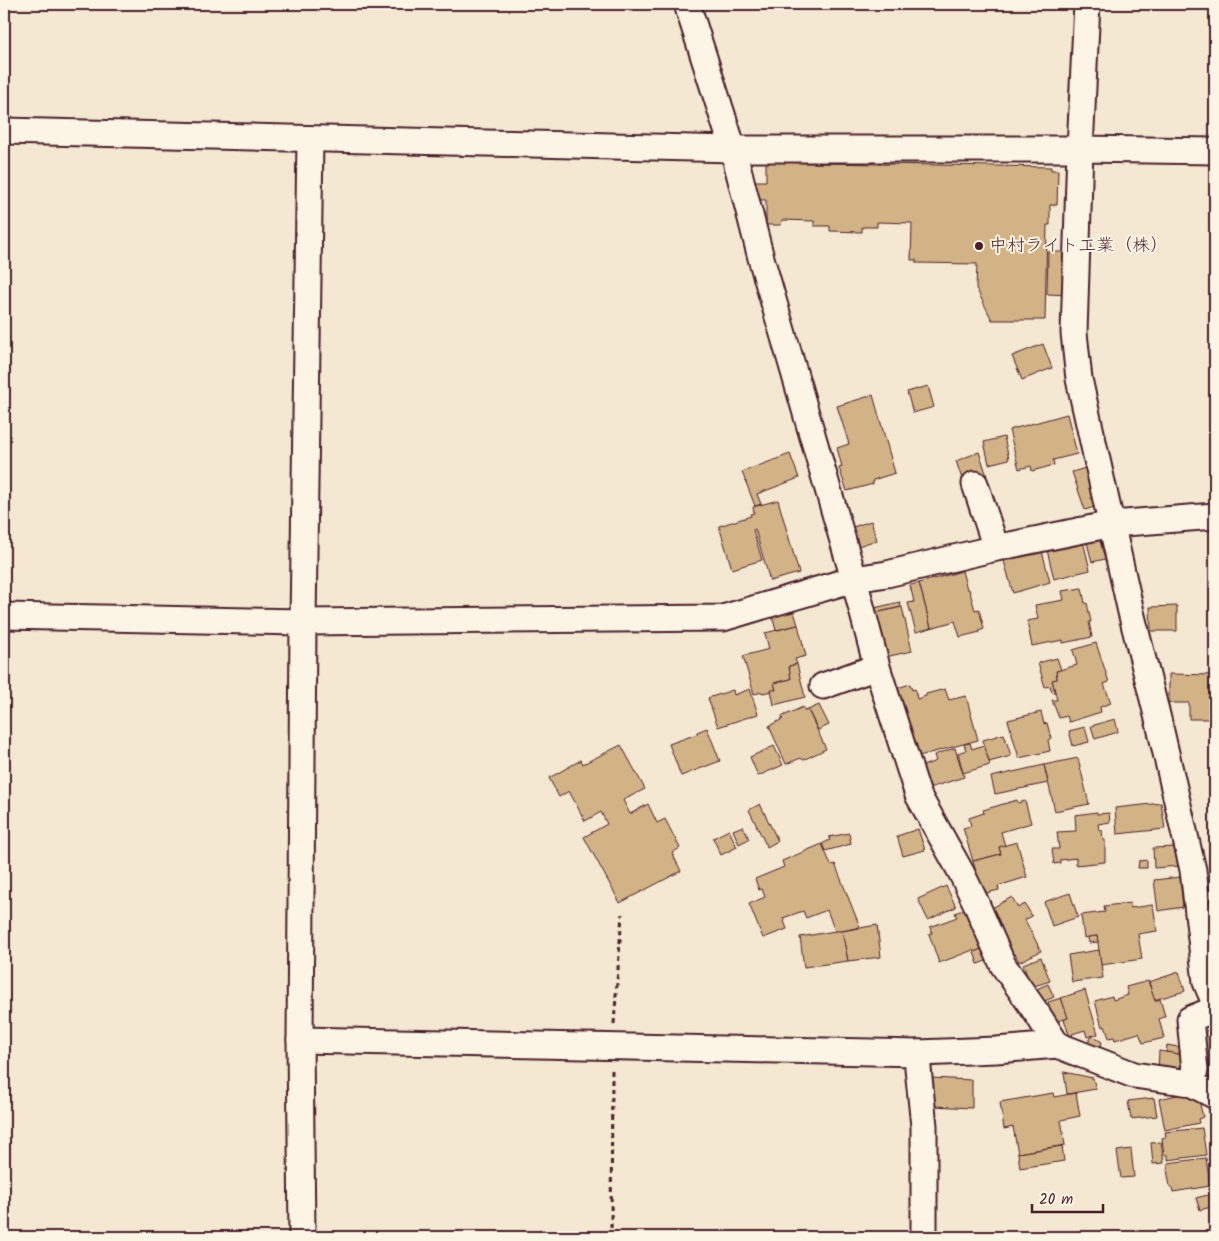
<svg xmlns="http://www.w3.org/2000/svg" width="1219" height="1241" viewBox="0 0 1219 1241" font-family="Kalam,'Klee One',sans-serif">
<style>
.building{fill:#d2b386;stroke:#4a1f2b}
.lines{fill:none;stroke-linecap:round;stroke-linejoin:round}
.minor-casing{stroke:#4a1f2b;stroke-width:29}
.path{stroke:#4a1f2b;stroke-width:3;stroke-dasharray:5 4;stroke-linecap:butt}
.minor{stroke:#fcf5e5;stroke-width:25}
.poi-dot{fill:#4a1f2b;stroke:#fcf5e5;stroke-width:2}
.labels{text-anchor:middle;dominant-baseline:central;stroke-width:4;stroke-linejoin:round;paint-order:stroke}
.poi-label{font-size:18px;fill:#4a1f2b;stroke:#fcf5e5;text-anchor:start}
</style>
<rect width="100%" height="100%" fill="#f4e8d2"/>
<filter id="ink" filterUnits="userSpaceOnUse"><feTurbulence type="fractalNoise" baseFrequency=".02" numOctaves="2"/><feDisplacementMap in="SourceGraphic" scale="10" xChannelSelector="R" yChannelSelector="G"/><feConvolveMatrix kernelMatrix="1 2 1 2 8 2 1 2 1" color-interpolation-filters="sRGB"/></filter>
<g filter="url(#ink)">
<g class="building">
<polygon points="766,162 1051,167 1051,170 1058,170 1057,205 1050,205 1050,225 1047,225 1045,320 992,320 976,288 977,264 916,263 916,260 911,260 912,223 877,222 877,227 862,227 862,232 830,231 830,226 814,226 814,221 782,220 781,225 766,225 766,200 755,200 755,181 766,181"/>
<polygon points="1048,252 1072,252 1071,295 1047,294"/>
<polygon points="1043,344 1052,368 1022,380 1012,356"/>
<polygon points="928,386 934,407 913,413 907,392"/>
<polygon points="873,395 895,473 873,480 873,484 847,491 839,468 842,467 837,448 849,444 837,406"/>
<polygon points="1067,414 1077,454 1053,460 1054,465 1032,471 1031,466 1019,469 1009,430"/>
<polygon points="1004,437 1009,459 989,464 984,442"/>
<polygon points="979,452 987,476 963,482 956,461"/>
<polygon points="790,454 799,478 757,494 761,504 755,506 742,472"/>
<polygon points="1089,467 1100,505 1085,510 1072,472"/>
<polygon points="778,500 799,573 770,581 755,529 753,530 762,560 732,569 719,526 751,516 750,514 754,513 753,507"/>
<polygon points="871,521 877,540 855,547 850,528"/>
<polygon points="1099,537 1105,559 1092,562 1086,539"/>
<polygon points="1083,541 1090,570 1054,579 1047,550"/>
<polygon points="1042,551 1050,582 1013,593 1004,561"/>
<polygon points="962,571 967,589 969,589 975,610 979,609 984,629 979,631 980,632 960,637 955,621 931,628 919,583"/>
<polygon points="919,583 931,628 916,632 908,603 914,602 910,585"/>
<polygon points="1082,588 1085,603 1087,603 1091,622 1089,622 1092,637 1063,643 1063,640 1032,646 1027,621 1038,619 1035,605 1064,600 1062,591"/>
<polygon points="900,602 901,607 871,614 870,609"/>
<polygon points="1177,606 1177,631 1151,631 1150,607"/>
<polygon points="902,607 912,651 881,658 871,614"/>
<polygon points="794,612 798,625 776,630 772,616"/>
<polygon points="798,625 806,656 795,659 797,664 789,666 791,679 774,683 776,690 763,693 763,692 754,694 743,656 769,649 765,633"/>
<polygon points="1096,643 1109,682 1104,684 1111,703 1100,707 1101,712 1069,722 1067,716 1059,718 1052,700 1057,700 1052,680 1057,679 1056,671 1077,665 1073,650"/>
<polygon points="1057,658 1061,670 1056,671 1057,679 1052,680 1055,692 1052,692 1050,686 1045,687 1038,663"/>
<polygon points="797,664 805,697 774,705 771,690 776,690 774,683 791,679 789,666"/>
<polygon points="1169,674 1214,675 1214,719 1189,719 1189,703 1169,703"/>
<polygon points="910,684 912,690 915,689 917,699 926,696 926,694 945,689 949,700 966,696 978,740 919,756 917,749 912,750 907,729 911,727 910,725 902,727 892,690"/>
<polygon points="750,689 758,714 718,727 708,698 733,690 734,695"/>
<polygon points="819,705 829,725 818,730 808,710"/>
<polygon points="803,707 805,711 808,710 826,749 803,760 801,758 786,764 769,726 783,719 781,717"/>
<polygon points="1041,712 1044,724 1047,723 1051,738 1048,740 1050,751 1019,758 1008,720"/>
<polygon points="1115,719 1118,732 1095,739 1091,726"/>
<polygon points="1085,727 1089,742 1073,746 1069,731"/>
<polygon points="707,728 720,761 681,776 669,744 697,734 697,732"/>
<polygon points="1004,734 1011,756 989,762 983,740"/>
<polygon points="970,743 972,749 984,745 990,765 963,773 958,753 966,750 964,744"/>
<polygon points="621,745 645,789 623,800 630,814 648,804 657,823 665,819 680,848 672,853 681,871 620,903 584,837 607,824 601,812 585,821 569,791 559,797 549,778 581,760 583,764"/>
<polygon points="774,746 783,765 758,776 750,757"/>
<polygon points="955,748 964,777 926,789 920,767 936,761 934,755"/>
<polygon points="1078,758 1089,804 1055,811 1044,765"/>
<polygon points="1044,765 1048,783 995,794 991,777"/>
<polygon points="1017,800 1018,803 1025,801 1031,823 1001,832 1005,846 999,847 1001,854 973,861 963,828 971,826 969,818 984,813 983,810"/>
<polygon points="1161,803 1165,829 1117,834 1115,808"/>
<polygon points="760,804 778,841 767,847 749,810"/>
<polygon points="1097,812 1097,814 1109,813 1110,822 1098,824 1099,830 1102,830 1103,840 1105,840 1105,862 1076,865 1076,858 1060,860 1060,863 1054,864 1052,849 1059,849 1057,832 1076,831 1075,815"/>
<polygon points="743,826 749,839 739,844 733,830"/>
<polygon points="918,829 925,850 903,856 897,836"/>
<polygon points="729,830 737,847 721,855 713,838"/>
<polygon points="849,833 851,844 825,851 822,844 830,840 829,837"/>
<polygon points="1017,842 1027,877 998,886 999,890 982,894 973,861 1001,854 999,847"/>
<polygon points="822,844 831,865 835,864 860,927 837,932 835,931 827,910 806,918 803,911 783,918 787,929 763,938 749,904 765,897 762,889 759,890 755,879 784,867 782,861"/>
<polygon points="1178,847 1180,866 1154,868 1153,848"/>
<polygon points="1147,860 1147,868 1138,868 1139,861"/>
<polygon points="1180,877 1183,907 1158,911 1154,880"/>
<polygon points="946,886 956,907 928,920 918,899"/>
<polygon points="1070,893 1078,917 1052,926 1044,902"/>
<polygon points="1012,897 1018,908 1025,904 1032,916 1025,920 1041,951 1019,962 1015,954 1013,955 996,924 999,922 992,908"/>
<polygon points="1130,903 1131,908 1153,905 1157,931 1138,934 1142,959 1101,965 1097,936 1084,938 1081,915 1105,912 1104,906"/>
<polygon points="970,907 986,947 974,952 973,950 939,963 929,934 932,933 930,927 957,917 955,913"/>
<polygon points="877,925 881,957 848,961 842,931"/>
<polygon points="835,931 842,931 848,961 804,967 800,937"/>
<polygon points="1097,936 1098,942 1089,943 1088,937"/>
<polygon points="986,947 991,959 978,964 974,952"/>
<polygon points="1099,950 1103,978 1072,982 1068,955"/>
<polygon points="1041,957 1050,981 1031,987 1023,964"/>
<polygon points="1179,972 1185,991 1154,1000 1149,982"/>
<polygon points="1148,981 1155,1001 1160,999 1165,1016 1159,1019 1164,1038 1143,1043 1139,1033 1115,1040 1114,1037 1109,1038 1105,1026 1102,1027 1095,1001 1112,996 1113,1000 1128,995 1126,987"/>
<polygon points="1048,984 1054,997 1040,1003 1034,990"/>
<polygon points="1085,990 1098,1034 1087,1037 1085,1030 1072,1034 1073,1037 1070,1038 1064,1019 1068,1018 1061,998"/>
<polygon points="1061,998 1068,1018 1055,1022 1048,1002"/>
<polygon points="1215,1026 1215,1082 1211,1083 1210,1079 1205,1079 1199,1032 1209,1030 1208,1027"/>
<polygon points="1092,1036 1102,1042 1100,1048 1103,1051 1084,1049"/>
<polygon points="1167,1045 1184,1048 1184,1055 1166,1052"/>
<polygon points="1159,1051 1184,1055 1182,1073 1158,1071"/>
<polygon points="1064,1072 1093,1078 1096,1089 1067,1094"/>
<polygon points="930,1078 972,1080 972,1108 933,1106"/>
<polygon points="1053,1093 1054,1097 1076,1093 1080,1116 1061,1120 1065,1145 1018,1153 1013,1127 1004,1129 1000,1102"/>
<polygon points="1187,1093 1197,1093 1203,1117 1198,1119 1199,1123 1165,1130 1159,1099"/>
<polygon points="1154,1098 1157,1116 1131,1119 1128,1101"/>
<polygon points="1202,1128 1206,1155 1168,1160 1168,1155 1164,1155 1162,1138 1166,1137 1165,1132"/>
<polygon points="1161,1142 1164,1163 1153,1164 1151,1143"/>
<polygon points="1062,1146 1064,1161 1020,1168 1018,1153"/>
<polygon points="1131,1149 1134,1177 1121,1178 1117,1151"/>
<polygon points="1206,1158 1210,1186 1173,1192 1172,1187 1170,1187 1167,1169 1168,1168 1168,1163"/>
<polygon points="1215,1193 1215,1206 1200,1210 1196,1198"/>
<polygon points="1215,1231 1215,1237 1197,1237 1196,1234"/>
</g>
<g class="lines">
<g class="minor-casing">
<g id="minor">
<polyline points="687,4 733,149 761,258 854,579 877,667 918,795 961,872 975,901 1003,965 1038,1015 1057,1045"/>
<polyline points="1087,4 1080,149 1074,333 1079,379 1131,612 1160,727 1193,870 1206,982 1215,1003"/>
<polyline points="4,131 733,149 1080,149 1215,151"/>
<polyline points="975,484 996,548"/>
<polyline points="4,616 303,622 723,618 854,579 887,574 996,548 1112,524 1215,516"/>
<polyline points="823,686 877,667"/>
<polyline points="300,1040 918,1053 996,1050 1057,1045 1134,1075 1190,1083 1215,1096"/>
<polyline points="918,1053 918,1068 924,1126 924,1237"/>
<polyline points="1190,1083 1195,1070 1190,1019 1215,1009"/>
<polyline points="302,1237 300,1040 303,622 310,139"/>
</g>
</g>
<g class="path">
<polyline points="614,1024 622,914"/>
<polyline points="611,1237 612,1070"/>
</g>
<use href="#minor" class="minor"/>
</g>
</g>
<circle class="poi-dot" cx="979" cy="246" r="5"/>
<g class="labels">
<g class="poi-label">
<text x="989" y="246">中村ライト工業（株）</text>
</g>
</g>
<rect width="1219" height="1241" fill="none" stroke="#fcf5e5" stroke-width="20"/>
<rect x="10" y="10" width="1199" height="1221" fill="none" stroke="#4a1f2b" stroke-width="2" filter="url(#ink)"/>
<path d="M1032 1204v8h71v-8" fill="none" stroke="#4a1f2b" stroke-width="2.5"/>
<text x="1039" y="1204" font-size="15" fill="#4a1f2b" stroke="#fcf5e5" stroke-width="4" paint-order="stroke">20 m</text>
</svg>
